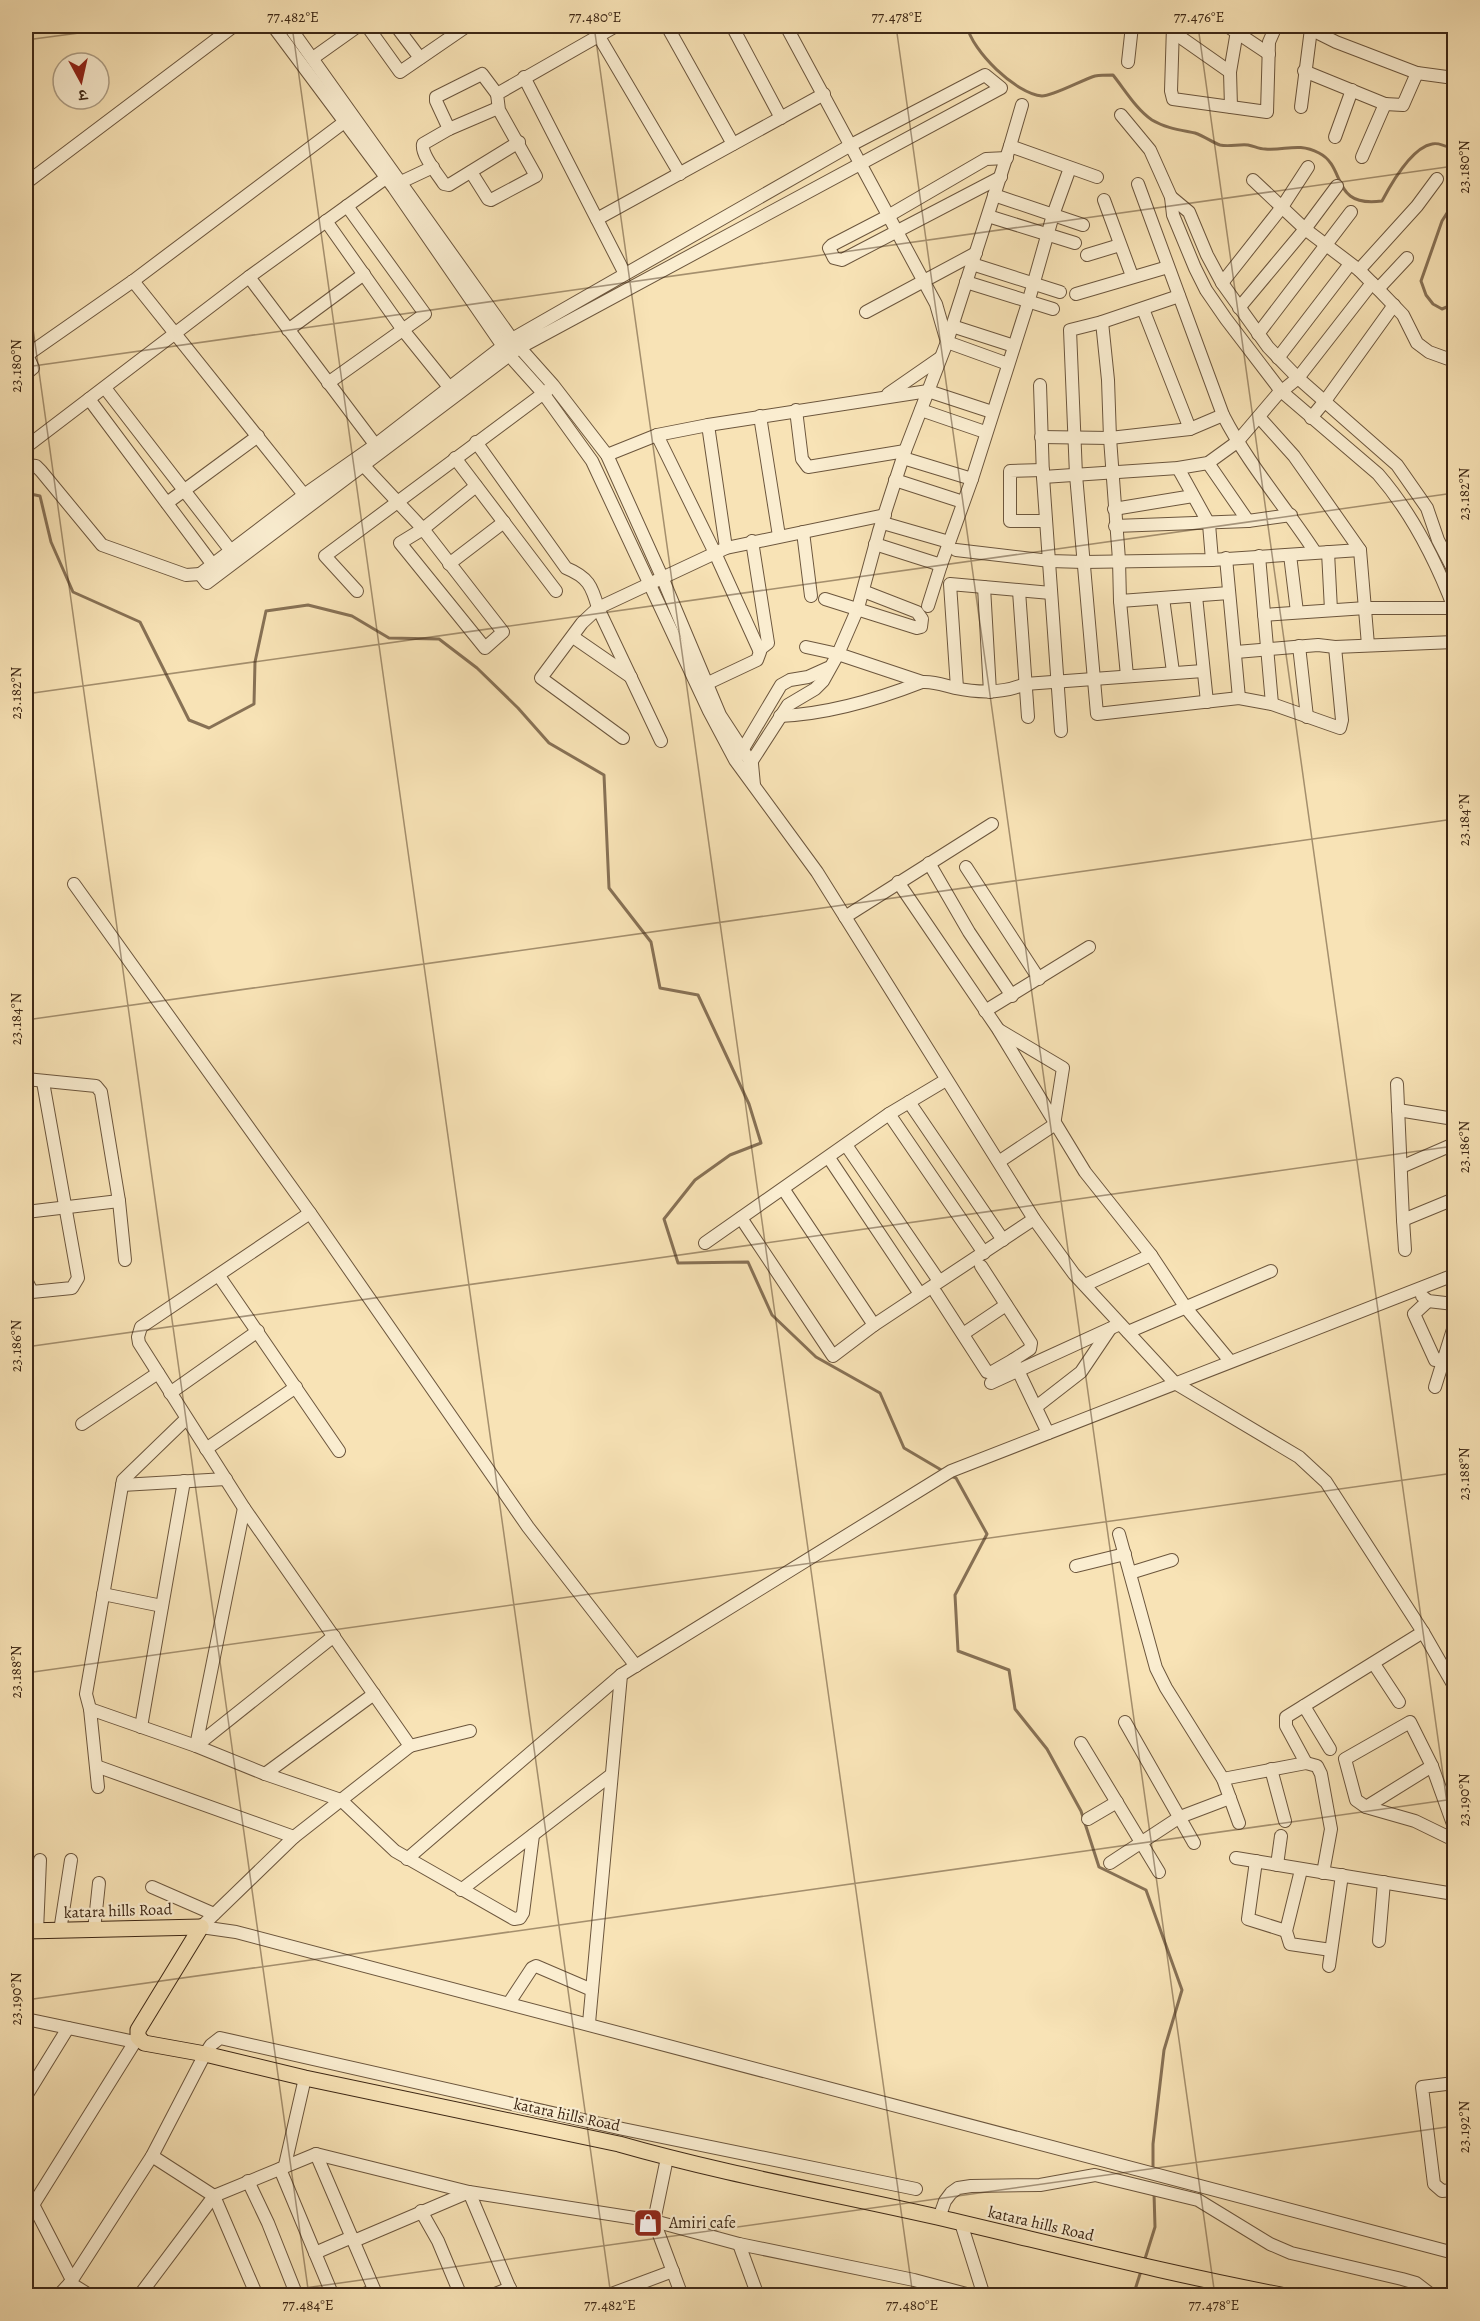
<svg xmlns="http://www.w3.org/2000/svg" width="1480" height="2321" viewBox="0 0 1480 2321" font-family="Alegreya,'Noto Serif Devanagari',serif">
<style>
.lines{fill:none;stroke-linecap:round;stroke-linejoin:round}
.stream{stroke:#877155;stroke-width:3}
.minor-casing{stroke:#6c563d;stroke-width:14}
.major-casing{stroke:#3d2715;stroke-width:17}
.minor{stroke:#faedd0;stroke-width:12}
.major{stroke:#f8e3b6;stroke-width:15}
.ticks{fill:none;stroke:#3d2715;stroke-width:1.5;stroke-opacity:0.45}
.labels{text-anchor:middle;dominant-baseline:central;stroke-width:4.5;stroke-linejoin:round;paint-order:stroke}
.street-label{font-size:16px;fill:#3d2715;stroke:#faedd0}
.poi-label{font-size:16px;fill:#3d2715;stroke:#faedd0;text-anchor:start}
.neatline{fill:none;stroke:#3d2715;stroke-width:2}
.ticks-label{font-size:15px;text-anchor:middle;fill:#3d2715}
</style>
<rect width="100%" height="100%" fill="#f8e3b6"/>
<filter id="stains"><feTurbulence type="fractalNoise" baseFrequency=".00333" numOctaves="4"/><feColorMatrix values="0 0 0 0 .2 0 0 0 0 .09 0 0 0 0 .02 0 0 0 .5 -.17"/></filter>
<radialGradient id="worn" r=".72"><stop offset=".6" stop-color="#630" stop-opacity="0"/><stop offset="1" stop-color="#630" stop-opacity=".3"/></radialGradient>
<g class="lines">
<g class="stream">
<path d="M967,26c5,25 49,68 75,70 11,0 40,-16 53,-20 6,-1 12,-1 18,-1 12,15 23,34 39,45 13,8 29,10 43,13 9,3 17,9 25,12 9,2 19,-1 28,0 6,1 11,4 17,4 20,2 33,-7 54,4 28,14 11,55 63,48 9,-17 29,-53 50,-57 7,-2 16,3 22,6"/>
<polyline points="1454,202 1442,221 1421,281 1426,295 1433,304 1442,309 1454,304"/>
<polyline points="26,493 40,496 51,542 73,592 140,622 189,720 209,728 254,704 255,662 266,611 308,605 352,616 389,638 439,639 477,668 518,708 549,743 604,775 609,888 651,942 660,988 698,995 749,1104 761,1143 730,1155 695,1180 664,1219 678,1263 748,1262 772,1315 816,1357 880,1393 904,1448 943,1471"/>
<polyline points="951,1476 956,1478 987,1534 955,1595 958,1651 1009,1670 1015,1709 1047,1749 1081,1811 1099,1867 1146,1890 1182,1990 1164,2050 1153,2144 1153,2171"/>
<polyline points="1144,2262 1155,2227 1154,2193"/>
<polyline points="1133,2296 1141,2271"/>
</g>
<g class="minor-casing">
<g id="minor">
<polyline points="273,26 394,188 509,355 543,393 592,461 709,711 735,760 817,872 1034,1219 1074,1274 1175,1383 1299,1457 1326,1482 1423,1632 1454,1686"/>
<polyline points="289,26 512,339 553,385 607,455 662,577 720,715 752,764 754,785"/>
<polyline points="367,26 400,72 467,26"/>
<polyline points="396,26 420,58"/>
<polyline points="667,26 733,144"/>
<polyline points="732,26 781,118"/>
<polyline points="786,26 936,304 947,342 1008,364"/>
<polyline points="1173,26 1171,91 1173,99 1267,112 1269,42 1276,26"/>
<polyline points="1227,26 1269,54"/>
<polyline points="1304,26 1336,42 1417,73 1454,78"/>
<polyline points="1173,32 1230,72"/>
<polyline points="598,35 680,174"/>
<polyline points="313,58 358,26"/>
<polyline points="1128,62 1132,26"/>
<polyline points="1304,71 1385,104 1362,157"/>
<polygon points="985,75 1001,88 519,348 207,583 200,574 304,495 374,446 512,339 851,145"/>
<polyline points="524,77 625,274"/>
<polyline points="1385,104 1403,105 1417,73"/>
<polyline points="1231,107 1230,72 1237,31"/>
<polyline points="1301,107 1311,29"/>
<path d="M498,108l-49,21 -26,15c-2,11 14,29 21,40l5,1 70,-43"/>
<path d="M1121,115l29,35 21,47 2,18 22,53 11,22 20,29 55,72 97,83c33,38 58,87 76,134"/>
<polyline points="449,129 436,101 436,97 482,74 497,94"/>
<polyline points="1335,137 1352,90"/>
<polyline points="1010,146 1097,177"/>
<polyline points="471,172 488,199 491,200 536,176 499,110 497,94 616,26"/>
<polyline points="1001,177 842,260 834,258 829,248 832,245 888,216 986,159 1007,158"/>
<polyline points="1253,180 1305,229 1359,270 1378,289 1403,315 1417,343 1429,352 1454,361"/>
<polyline points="401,182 433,167"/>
<polyline points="26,183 234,26"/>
<path d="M1138,184l85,231c25,49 62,91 92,137"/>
<polyline points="994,195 1083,225"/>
<polyline points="1171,197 1189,212 1207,255 1222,283 1268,347 1298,378 1397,465 1427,508 1438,540 1454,571"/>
<polyline points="1104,200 1132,276"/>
<polyline points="988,216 1075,243"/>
<polyline points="597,219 824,94"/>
<polyline points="326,221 403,330 453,392"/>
<polyline points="1087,255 1120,245"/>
<polyline points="972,264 1060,292"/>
<polyline points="1359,270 1417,206 1437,179"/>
<polyline points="249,277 380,451"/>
<polyline points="133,281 309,501"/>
<polyline points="966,282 1053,309"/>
<polyline points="1222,283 1282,207 1308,167"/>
<polyline points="1378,289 1407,258"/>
<polyline points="1076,294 1168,267"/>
<polyline points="1179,296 1102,322 1070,330 1076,475 1097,714 1239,698 1272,704 1340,728 1342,720 1335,647"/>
<polyline points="1239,308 1305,229 1337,186"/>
<polyline points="1143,309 1190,429"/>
<polyline points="866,312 976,253"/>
<polyline points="1102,322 1108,380 1110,438 1119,560 1120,601 1127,676"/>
<polyline points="952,326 1014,346"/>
<polyline points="288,330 364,274"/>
<polyline points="1258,334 1351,212"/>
<polyline points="26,353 33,368 26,374"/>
<polyline points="27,355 133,281 351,117"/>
<polyline points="1278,358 1350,264"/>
<polyline points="328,383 425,314 347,206"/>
<polyline points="1040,385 1043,477 1061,731"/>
<polyline points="105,388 231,551"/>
<polyline points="888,394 940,358"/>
<polyline points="89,399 213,565"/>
<polyline points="796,410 802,459 808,467 905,451"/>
<polyline points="921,410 985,432"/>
<polyline points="760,416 779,536"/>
<polyline points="1259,417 1294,456 1360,550 1368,645"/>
<polyline points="1311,418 1325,401 1394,305"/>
<polyline points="708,425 726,548"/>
<polyline points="657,435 715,553 760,652 757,660 706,684"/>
<polyline points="1041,437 1110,438 1190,429 1223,415"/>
<path d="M476,442l90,126c22,9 26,18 32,40l63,133"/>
<polyline points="26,447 249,277 390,175"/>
<polyline points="607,455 657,435 708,425 928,391 992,412"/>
<polyline points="455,458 556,591"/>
<polyline points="903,458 972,479"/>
<polyline points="1208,463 1248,521"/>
<polyline points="26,465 36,466 41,471 102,545 186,575 200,574"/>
<polyline points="363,465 423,529 503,632 485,648 400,543 423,529 476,486"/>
<polyline points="1178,468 1209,524 1212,560"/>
<polyline points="1043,470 1010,471 1010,521 1046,521"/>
<polyline points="1043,477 1178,468 1208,463 1237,442 1277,395 1298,378 1372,283"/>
<polyline points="895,480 963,502"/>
<polyline points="167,503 258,436"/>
<polyline points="1114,509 1193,496"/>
<polyline points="883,523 949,542"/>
<polyline points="1115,526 1248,521 1291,515"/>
<polyline points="803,532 811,596"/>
<polyline points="752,541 768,643 759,650"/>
<polyline points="875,544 941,565 972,479 1028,303 1053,215 1070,168"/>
<polyline points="956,550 1050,561 1084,562 1212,560 1360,550"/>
<polyline points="1328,552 1331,610"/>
<polyline points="1290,555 1297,612"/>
<polyline points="1259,556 1272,704"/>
<polyline points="1226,558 1239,698"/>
<polyline points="449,564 504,522"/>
<polyline points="984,587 990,692"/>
<polyline points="357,591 325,556 548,390"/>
<polyline points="1019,591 1028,717"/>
<polyline points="1196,596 1207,702"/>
<polyline points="1163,598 1173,672"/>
<polyline points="825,599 917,628 921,627 922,619 917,612 863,591"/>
<polyline points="1120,601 1229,593"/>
<polyline points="928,606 941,565"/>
<polyline points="1264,615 1366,608 1454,608"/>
<polyline points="573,637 631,677"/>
<polyline points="1299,646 1307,717"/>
<polyline points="806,647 838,654 922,682"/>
<polyline points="1236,652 1318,645 1335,647 1454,642"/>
<polyline points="957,688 950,584 1051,593"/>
<path d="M780,716c49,-2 96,-16 142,-34 12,-1 21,3 33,6 24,5 47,6 70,-4l178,-13"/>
<polyline points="623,738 541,678 582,623 598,608 726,548 885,515"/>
<polyline points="740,754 781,685 790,680 808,677 828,668"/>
<polyline points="748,767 788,705 815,689 823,681 838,654 858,608 879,531 905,451 947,342 1010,146 1022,105"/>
<polyline points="929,863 969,932 1012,996"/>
<polyline points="966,867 1039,979"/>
<polyline points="898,882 998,1029 1085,1172 1151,1255 1186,1308 1230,1361"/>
<polyline points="74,884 310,1213 141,1327 138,1337 139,1343 244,1508 410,1746 294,1837 201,1927"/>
<polyline points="845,917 992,824"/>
<polyline points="985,1011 1089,947"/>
<polyline points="999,1030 1063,1068 1054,1125 1000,1161"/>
<polyline points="26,1079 96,1086 101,1092 119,1201 125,1260"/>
<polyline points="1397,1084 1403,1220 1454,1199"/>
<polyline points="909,1102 1003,1240"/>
<polyline points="1398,1110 1454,1119"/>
<polyline points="889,1114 984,1253"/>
<polyline points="846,1145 939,1281"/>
<polyline points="829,1158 920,1294"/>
<polyline points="1401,1167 1454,1144"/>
<polyline points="784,1190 874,1325"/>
<polyline points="26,1212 119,1201"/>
<polyline points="310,1213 528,1527 636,1666"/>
<polyline points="741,1218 833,1356 874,1325 1034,1219"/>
<polyline points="1403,1220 1405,1250"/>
<polyline points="705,1243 889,1114 946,1080"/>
<polyline points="981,1266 1031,1343 1030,1349 1013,1360"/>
<polyline points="219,1276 339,1451"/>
<polyline points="26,1280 32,1292 72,1288 78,1278 43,1082"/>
<polyline points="1085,1285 1151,1255"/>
<polyline points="936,1293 987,1372 992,1372 1013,1360 1048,1433"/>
<polyline points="1422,1296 1428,1301 1454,1304"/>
<polyline points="1428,1301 1414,1314 1435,1360 1445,1359"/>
<polyline points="1128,1332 1271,1271"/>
<polyline points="963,1334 1006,1305"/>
<polyline points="991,1383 1120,1324"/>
<polyline points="1435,1387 1454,1326"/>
<polyline points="170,1393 258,1331"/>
<polyline points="1036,1407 1081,1372 1110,1329"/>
<polyline points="82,1424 158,1373"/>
<polyline points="206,1449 296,1387"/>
<polyline points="122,1485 226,1479"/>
<polyline points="244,1508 196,1746 334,1636"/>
<polyline points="1119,1534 1156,1668 1166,1688 1223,1779 1239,1823"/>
<polyline points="1076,1566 1125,1554"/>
<polyline points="1130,1573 1172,1560"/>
<polyline points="103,1594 162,1606"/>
<polyline points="1374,1664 1399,1702"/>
<polyline points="1304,1706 1330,1749"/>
<polyline points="90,1709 196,1746 265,1774 341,1800 395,1851 514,1919 520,1918 523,1913 533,1835"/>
<polyline points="1125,1722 1194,1843"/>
<polyline points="141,1727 184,1481"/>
<polyline points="1081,1743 1159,1872"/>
<polyline points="410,1746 470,1731"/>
<polyline points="1306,1763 1317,1766 1321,1774 1331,1829 1323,1873"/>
<polyline points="96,1766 294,1837"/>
<polyline points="1271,1769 1285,1821"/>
<polyline points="265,1774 374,1694"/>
<polyline points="1223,1779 1306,1763 1286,1726 1286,1717 1423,1632"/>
<polyline points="98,1787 90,1709 86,1694 123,1480 186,1419"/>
<polyline points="1366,1807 1432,1766"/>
<polyline points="1088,1819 1117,1802"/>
<polyline points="1454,1827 1432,1766 1410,1722 1345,1759 1356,1800 1366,1807 1415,1821 1454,1840"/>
<polyline points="1236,1858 1454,1894"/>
<polyline points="407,1859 621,1675 951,1471 1454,1275"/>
<polyline points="1256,1861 1248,1919 1286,1931"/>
<polyline points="1110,1863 1180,1817 1230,1798"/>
<polyline points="1277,1865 1281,1836"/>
<polyline points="1301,1870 1286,1931 1290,1944 1331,1950"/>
<polyline points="152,1887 214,1914"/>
<polyline points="461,1890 611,1775"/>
<polyline points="201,1927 236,1932 1454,2253"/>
<polyline points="94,1930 99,1883"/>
<polyline points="37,1931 40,1860"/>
<polyline points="60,1931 71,1860"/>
<polyline points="1379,1941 1384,1882"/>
<polyline points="1329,1966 1342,1875"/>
<polyline points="509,2003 532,1968 536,1966 592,1990"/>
<polyline points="26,2019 135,2042"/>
<polyline points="589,2023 621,1675"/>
<polyline points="1454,2083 1422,2087 1434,2184 1442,2191 1454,2190"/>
<polyline points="26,2096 68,2028"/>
<polyline points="316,2154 377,2296"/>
<polyline points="152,2156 214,2196 257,2296"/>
<polyline points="667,2158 654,2221 682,2296"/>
<polyline points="285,2165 305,2078"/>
<polyline points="280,2169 333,2296"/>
<polyline points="248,2181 268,2223 297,2296"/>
<polyline points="26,2191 72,2280"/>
<polyline points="33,2205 138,2037"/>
<polyline points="421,2211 438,2241 461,2296"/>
<polyline points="939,2218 945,2201 951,2193 958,2188 971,2186 1040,2185 1095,2175 1198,2200 1270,2244 1291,2253 1402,2279 1416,2283 1433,2296"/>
<polyline points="961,2223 984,2296"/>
<polyline points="354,2241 469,2192 513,2296"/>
<polyline points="739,2244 758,2296"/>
<polyline points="315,2253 352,2237"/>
<polyline points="58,2296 70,2283"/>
<polyline points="91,2296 70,2283 152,2156 205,2054 211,2045 220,2038 623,2129 916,2189"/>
<polyline points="139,2296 214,2196 316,2154 469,2192 654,2221 739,2244 914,2280 974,2296"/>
<polyline points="360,2296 374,2290"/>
<polyline points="490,2296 510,2288"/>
<polyline points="606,2296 673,2271"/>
</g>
</g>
<g class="major-casing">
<g id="major">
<path d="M201,1927l-63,103v7l6,6 61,11 100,24 314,66c105,30 212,49 318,73 116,27 232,57 349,79"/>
<polyline points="26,1931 201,1927"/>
<polyline points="1449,2296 1454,2295"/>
</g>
</g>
<use href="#minor" class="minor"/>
<use href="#major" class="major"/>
</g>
<path class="ticks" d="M292,26l319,2270M594,26l319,2270M896,26l319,2270M1198,26l256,1827M26,40l106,-14M26,279l283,2017M26,367l1428,-201M26,694l1428,-201M26,1020l1428,-201M26,1347l1428,-201M26,1673l1428,-200M26,2000l1428,-201M248,2296l1206,-170"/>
<defs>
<g id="shop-square" transform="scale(1.5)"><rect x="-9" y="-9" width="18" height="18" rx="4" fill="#8f2418" stroke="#faedd0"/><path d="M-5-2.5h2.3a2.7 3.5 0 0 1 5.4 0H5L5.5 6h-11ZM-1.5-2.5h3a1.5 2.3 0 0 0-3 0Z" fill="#fff"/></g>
</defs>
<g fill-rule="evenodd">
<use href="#shop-square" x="648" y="2223"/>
</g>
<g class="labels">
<g class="street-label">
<text transform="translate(118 1911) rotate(-2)">katara hills Road</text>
<text transform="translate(567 2115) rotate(12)">katara hills Road</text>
<text transform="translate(1041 2224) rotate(13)">katara hills Road</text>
</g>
<g class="poi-label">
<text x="669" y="2223">Amiri cafe</text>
</g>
</g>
<rect width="1480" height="2321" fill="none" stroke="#f8e3b6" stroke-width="66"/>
<g transform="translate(81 81) rotate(172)"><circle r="28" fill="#faedd0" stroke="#ae9e85" stroke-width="1.5"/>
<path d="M0-4.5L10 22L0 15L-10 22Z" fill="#8f2418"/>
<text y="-9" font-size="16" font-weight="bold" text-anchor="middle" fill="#3d2715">उ</text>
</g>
<rect x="33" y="33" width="1414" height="2255" class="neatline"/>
<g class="ticks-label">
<text x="293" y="22">77.482°E</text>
<text x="595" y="22">77.480°E</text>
<text x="897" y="22">77.478°E</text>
<text x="1199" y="22">77.476°E</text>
<text transform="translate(1464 167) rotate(-90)" y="5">23.180°N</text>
<text transform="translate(16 366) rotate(-90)" y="5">23.180°N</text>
<text transform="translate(1464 494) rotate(-90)" y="5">23.182°N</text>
<text transform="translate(16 693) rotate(-90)" y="5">23.182°N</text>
<text transform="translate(1464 820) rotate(-90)" y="5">23.184°N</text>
<text transform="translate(16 1019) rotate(-90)" y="5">23.184°N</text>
<text transform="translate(1464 1147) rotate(-90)" y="5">23.186°N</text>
<text transform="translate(16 1346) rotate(-90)" y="5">23.186°N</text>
<text transform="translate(1464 1474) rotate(-90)" y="5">23.188°N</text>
<text transform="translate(16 1672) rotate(-90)" y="5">23.188°N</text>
<text transform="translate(1464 1800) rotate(-90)" y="5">23.190°N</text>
<text transform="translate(16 1999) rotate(-90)" y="5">23.190°N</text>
<text transform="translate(1464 2127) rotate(-90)" y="5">23.192°N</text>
<text x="308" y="2310">77.484°E</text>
<text x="610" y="2310">77.482°E</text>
<text x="912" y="2310">77.480°E</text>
<text x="1214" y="2310">77.478°E</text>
</g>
<rect width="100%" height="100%" filter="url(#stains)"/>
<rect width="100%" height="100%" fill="url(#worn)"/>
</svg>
